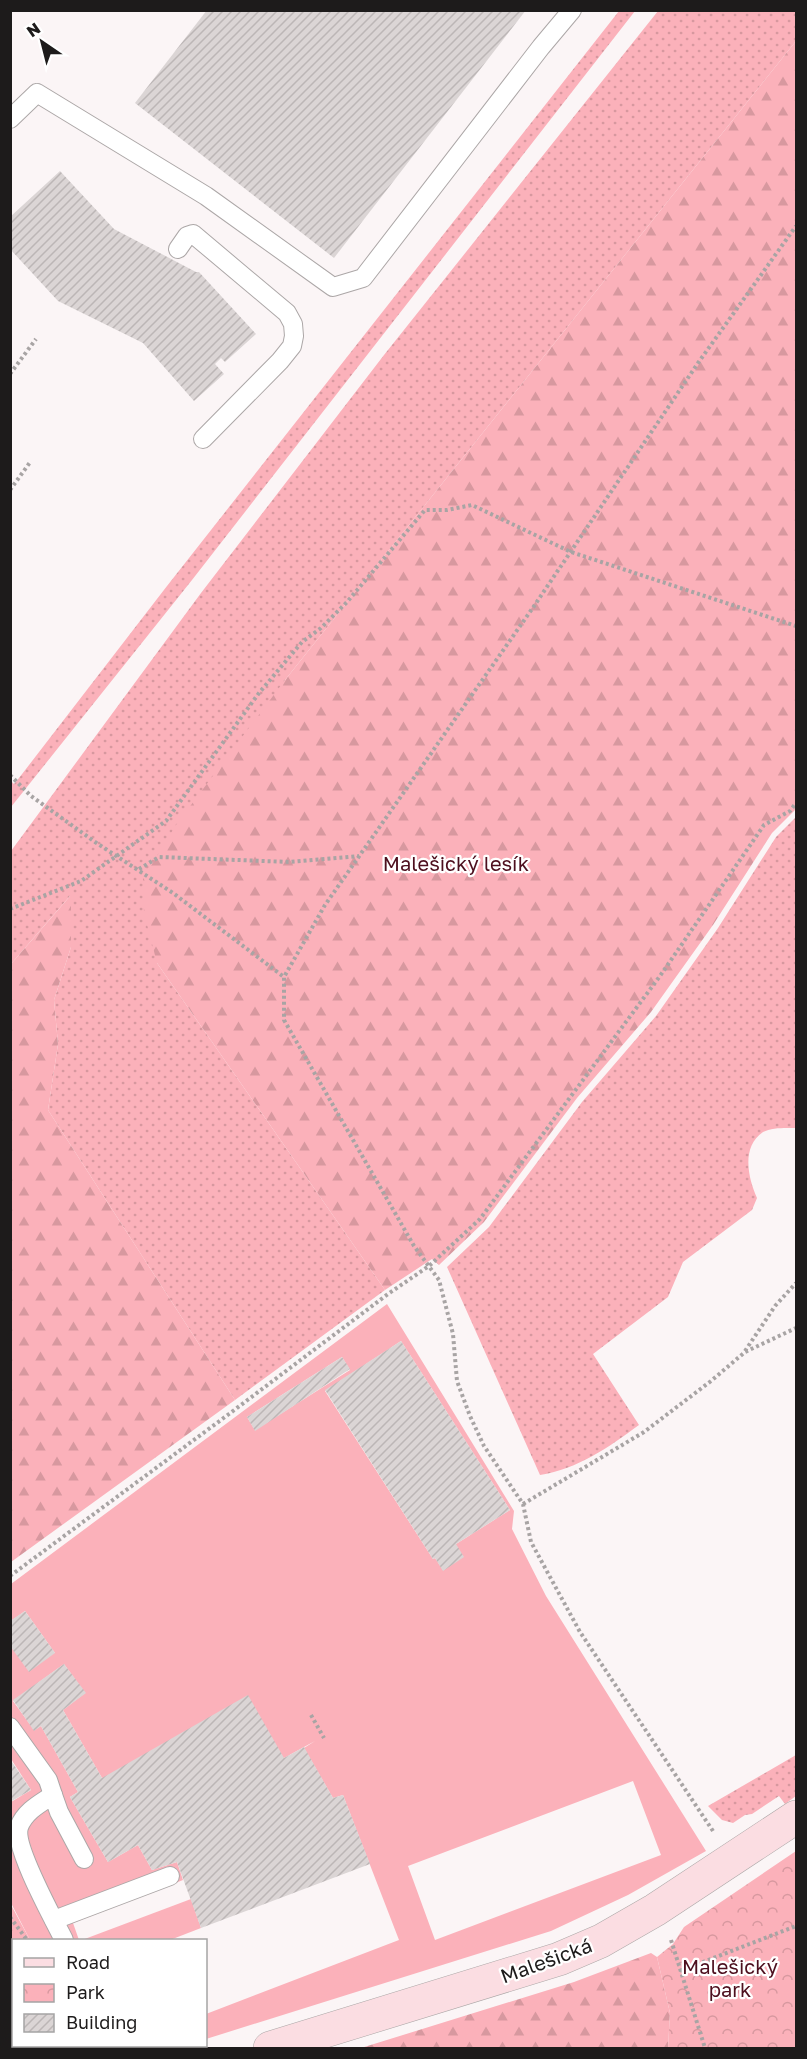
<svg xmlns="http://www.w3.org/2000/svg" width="807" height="2059" viewBox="0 0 807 2059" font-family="'Golos Text',sans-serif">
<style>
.grass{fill:url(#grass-dots)}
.forest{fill:url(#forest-firs)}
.park{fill:url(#park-crowns)}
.garden{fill:#fbb1ba;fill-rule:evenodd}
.building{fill:url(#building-hatch)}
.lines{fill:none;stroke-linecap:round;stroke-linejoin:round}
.lane-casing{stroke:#aca7a7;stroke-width:20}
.secondary-casing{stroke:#aca7a7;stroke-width:34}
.path{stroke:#a8a4a4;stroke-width:4;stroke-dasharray:3 3;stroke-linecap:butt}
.lane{stroke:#fff;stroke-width:18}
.secondary{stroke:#fbdde2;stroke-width:33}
.labels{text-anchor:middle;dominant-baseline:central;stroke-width:4.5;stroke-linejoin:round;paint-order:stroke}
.park-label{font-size:20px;fill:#4d0f1e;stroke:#fff}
.street-label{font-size:20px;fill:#1d1b1b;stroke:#fff}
</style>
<defs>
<pattern id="grass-dots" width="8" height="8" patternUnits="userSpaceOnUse" patternTransform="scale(1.5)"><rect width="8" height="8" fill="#fbb1ba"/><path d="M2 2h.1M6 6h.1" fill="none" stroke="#d7989f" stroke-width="1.8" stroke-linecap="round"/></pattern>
<pattern id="forest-firs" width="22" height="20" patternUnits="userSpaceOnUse" patternTransform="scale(1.5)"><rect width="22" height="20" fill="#fbb1ba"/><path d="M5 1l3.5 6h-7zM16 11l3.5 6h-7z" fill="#d7989f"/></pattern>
<pattern id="park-crowns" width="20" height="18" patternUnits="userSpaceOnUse" patternTransform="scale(1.5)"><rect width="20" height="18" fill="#fbb1ba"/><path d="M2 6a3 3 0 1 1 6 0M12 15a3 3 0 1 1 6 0" fill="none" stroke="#d7989f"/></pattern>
<pattern id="building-hatch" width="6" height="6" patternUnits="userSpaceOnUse" patternTransform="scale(1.5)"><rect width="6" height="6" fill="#dbd5d5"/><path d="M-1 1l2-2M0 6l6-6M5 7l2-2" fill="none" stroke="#bcb6b6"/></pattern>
</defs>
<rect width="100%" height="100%" fill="#fbf5f6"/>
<g class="grass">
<polygon points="619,11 635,11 192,580 11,807 11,781 14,784 19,778 167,586"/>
<polygon points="658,11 796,11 796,41 285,680 157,963 385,1290 235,1400 48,1110 58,1044 54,1000 71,947 70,896 11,964 11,851 201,593 384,355"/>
<path d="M796,817v311c-9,0 -24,-1 -33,4 -22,15 -15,46 -6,66l-5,12 -69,52 -15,35 -75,57 46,71c-30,22 -61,44 -99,50l-93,-208 42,-40 93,-125 74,-86 62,-88 58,-91z"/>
<polygon points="796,1755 796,1796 785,1804 779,1796 752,1814 745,1815 733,1823 722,1820 708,1806"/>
</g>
<g class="forest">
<polygon points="796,41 796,809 772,833 713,925 651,1012 577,1098 484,1222 439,1265 432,1259 385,1290 157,963 144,913 143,879 176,825 285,680"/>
<polygon points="71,895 71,947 54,1000 58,1044 48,1110 235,1400 11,1562 11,964"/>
<polygon points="10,1903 30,1940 14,1940 14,2046 75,2046 76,2048 11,2048"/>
<polygon points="651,1953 657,1957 670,2013 668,2048 361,2048 574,1982"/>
</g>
<polygon class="park" points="796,1851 796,2048 668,2048 670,2013 657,1957 673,1944 684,1927"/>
<g class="garden">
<path d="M387,1304l127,207 -2,18 34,67 160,255 -78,44 -77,36 -345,108v-25l193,-74 -56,-145 -10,3 -29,-50 11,-7 -31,17 -182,20 -39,-68 22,-17 -21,-29 -51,37 21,29 7,-4 37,66 -8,5 38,65 30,-17 14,25 25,-8 6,18 -110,43 6,17h-49l-19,-37v-101l20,-12 -20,-31 -1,-113 45,7 -30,-42 -14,10v-37zM401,1341l109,169 -54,34 -13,26 -8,-12 -2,1 -108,-168zM342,1357l8,13 -95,60 -8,-13zM633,1781l28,74 -226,85 -27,-74z"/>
<polygon points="191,1899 201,1928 170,1940 82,1940"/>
</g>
<g class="building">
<polygon points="207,10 526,10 334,258 135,103"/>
<polygon points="60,171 114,229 196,272 199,272 256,334 225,362 221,358 215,364 224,374 194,401 143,343 58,301 10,249 10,217"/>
<polygon points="401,1341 510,1510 456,1544 464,1557 443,1571 435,1558 433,1559 325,1390"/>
<polygon points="342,1357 350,1369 255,1431 247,1417"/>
<polygon points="25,1611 55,1653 29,1672 10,1646 10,1621"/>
<polygon points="64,1664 86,1693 63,1710 102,1778 248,1695 284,1758 304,1747 333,1798 343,1795 370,1864 201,1928 177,1862 152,1870 138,1845 108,1862 70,1797 78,1792 41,1726 34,1731 13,1700"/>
<polygon points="10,1759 31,1790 10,1802"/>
</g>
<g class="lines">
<g class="lane-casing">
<g id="lane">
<polyline points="10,119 37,93 206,196 333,287 363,278 541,47 572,10"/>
<polyline points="178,249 187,236 193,234 287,313 293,324 294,336 292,346 280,361 203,439"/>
<polyline points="10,1727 48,1780 53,1795"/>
<polyline points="54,1920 170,1876"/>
<path d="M64,1940c-10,-20 -51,-94 -45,-113 6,-16 22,-24 34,-32l6,17 25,47"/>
<polyline points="115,2046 116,2048"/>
</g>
</g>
<g class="secondary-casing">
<polyline id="secondary" points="270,2048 559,1959 601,1941 655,1910 796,1817"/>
</g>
<g class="path">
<polyline points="10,374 36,339"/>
<polyline points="10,490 31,461"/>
<polyline points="10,775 31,796 95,842 173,893 284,977"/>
<polyline points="139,869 159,857 290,862 359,856"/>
<polyline points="10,909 81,881 166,821 259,693 302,642 321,628 347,602 425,510 447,510 472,505 571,552 796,626"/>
<polyline points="745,1351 775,1306 796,1283"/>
<polyline points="523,1504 644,1432 711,1381 745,1352 796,1328"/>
<polyline points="10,1576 229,1414 388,1294 429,1266 480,1219 660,976 764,825 790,811 796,803"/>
<polyline points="311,1715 324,1738"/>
<polyline points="713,1831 580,1632 531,1542 523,1504 484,1446 470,1416 457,1381 453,1334 439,1280 414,1246 284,1020 284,977 325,905 532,609 698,363 796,226"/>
<polyline points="10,1917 27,1940"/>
<polyline points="671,1940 705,2048"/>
<polyline points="680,1971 796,1926"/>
<polyline points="70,2046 71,2048"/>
</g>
<use href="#lane" class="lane"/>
<use href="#secondary" class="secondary"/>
</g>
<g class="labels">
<g class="park-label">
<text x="456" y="863">Malešický lesík</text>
<text x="730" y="1966">Malešický<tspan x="730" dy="23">park</tspan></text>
</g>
<g class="street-label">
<text transform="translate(546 1960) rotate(-20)">Malešická</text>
</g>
</g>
<rect width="807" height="2059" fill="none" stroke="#1d1b1b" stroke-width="24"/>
<rect x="12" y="1939" width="195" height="108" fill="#ffffff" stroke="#a5a4a4" stroke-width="1.5"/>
<rect x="24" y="1958" width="30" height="9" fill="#fbdde2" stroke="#a5a4a4" stroke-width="1.5"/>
<text x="66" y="1969" font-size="18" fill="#1d1b1b">Road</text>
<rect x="24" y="1984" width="30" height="18" fill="url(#park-crowns)" stroke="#a5a4a4" stroke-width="1.5"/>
<text x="66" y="1999" font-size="18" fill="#1d1b1b">Park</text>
<rect x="24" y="2014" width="30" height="18" fill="url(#building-hatch)" stroke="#a5a4a4" stroke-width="1.5"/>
<text x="66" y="2029" font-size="18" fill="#1d1b1b">Building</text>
<g transform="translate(42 42) rotate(325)" stroke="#ffffff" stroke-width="4.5" paint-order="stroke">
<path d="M0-4.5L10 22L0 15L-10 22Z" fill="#1d1b1b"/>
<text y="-9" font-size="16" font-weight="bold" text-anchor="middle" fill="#1d1b1b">N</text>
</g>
</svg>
